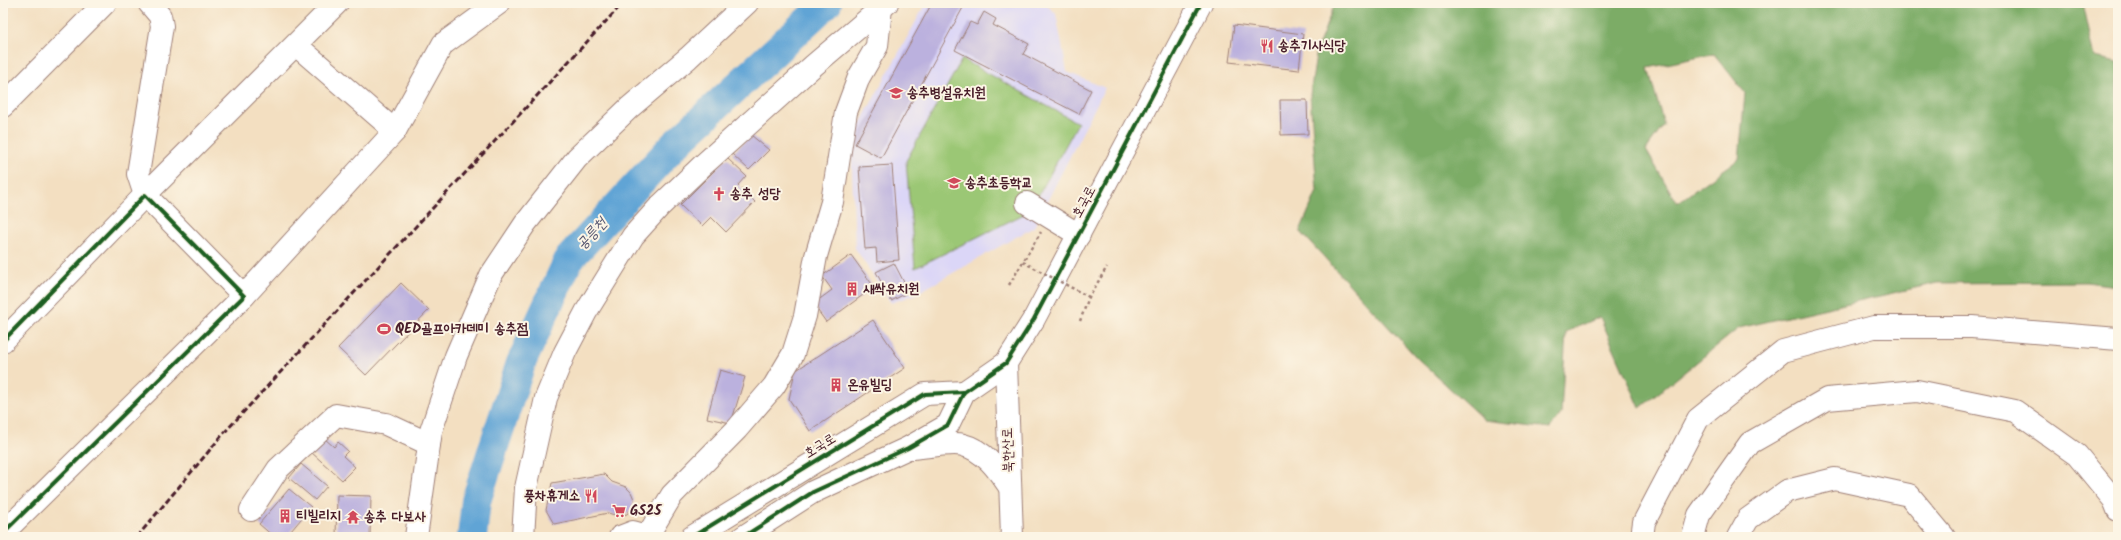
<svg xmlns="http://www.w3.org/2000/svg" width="2121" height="540" viewBox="0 0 2121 540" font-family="Kalam,'Poor Story',sans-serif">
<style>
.built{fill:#dbd6f7}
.green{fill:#9bc775;stroke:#727350}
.forest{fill:#7cac66;stroke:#636648;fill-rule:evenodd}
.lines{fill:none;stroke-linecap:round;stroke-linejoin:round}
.river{stroke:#61a4d5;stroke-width:30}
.building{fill:#bbb1de}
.minor-casing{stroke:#9e7f76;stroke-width:24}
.highway-casing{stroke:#9e7f76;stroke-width:24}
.path{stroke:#9e7f76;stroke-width:2.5;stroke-dasharray:3 3;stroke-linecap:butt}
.minor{stroke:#fff;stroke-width:22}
.highway{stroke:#fff;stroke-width:22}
.rail{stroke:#4a1f2b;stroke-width:3;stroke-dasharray:6 3;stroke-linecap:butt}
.path-bridge{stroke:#9e7f76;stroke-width:2.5;stroke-dasharray:3 3;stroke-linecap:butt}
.cycleway-casing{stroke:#fcf5e5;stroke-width:6}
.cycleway{stroke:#1b5e20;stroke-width:4}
.labels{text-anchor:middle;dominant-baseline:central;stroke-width:4;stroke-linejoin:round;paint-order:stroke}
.poi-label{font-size:14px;font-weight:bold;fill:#4a1f2b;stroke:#fcf5e5;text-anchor:start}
.street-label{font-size:14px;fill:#4a1f2b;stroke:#fcf5e5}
.water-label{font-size:15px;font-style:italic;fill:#53546f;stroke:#fcf5e5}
</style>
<rect width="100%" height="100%" fill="#fcf5e5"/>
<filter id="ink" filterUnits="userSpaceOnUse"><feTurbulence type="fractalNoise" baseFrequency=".025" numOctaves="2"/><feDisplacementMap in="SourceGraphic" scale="8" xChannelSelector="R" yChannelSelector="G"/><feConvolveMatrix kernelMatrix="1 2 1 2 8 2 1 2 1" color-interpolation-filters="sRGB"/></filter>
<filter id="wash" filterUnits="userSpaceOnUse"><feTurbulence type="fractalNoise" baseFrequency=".012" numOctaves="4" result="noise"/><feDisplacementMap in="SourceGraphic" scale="16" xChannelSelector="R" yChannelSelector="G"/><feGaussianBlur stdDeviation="0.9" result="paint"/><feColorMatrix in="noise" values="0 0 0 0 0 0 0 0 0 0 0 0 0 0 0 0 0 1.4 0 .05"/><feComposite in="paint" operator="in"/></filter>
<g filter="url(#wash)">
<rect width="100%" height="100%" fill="#f3dfc1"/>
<polygon class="built" points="926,3 1045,3 1056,14 1067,72 1105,88 1034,227 914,295 891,303 855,248 851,140"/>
<polygon class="green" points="962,59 1078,123 1030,211 915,268 906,161"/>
<path class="forest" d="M1335,3h748l12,54 23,5v224l-33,-4 -148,1 -198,45 -99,80 -40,-91 -34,15 -5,82 -11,14 -66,-8 -67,-62 -117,-127 17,-40 -7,-96 7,-46zM1714,54l31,39 -6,66 -62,44 -31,-53 18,-25 -16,-57z"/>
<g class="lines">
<polyline class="river" points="472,537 476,501 521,363 569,259 673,146 827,3"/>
</g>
<g id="blocks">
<g class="building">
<polygon points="932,3 965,4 881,158 855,144"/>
<polygon points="984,12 996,19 993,25 1029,44 1023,54 1091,90 1079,114 955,50 970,22 977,25"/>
<polygon points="1234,25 1303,34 1299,70 1229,62"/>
<polygon points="1280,100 1307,100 1308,134 1281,135"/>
<polygon points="751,135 769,150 749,170 732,154"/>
<polygon points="727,158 746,176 738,185 755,202 726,232 711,217 702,226 680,205"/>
<polygon points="892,165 899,260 877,262 876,248 865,249 859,167"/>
<polygon points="851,255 874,287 826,322 813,304 832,290 822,276"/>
<polygon points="894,263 909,292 891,301 876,272"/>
<polygon points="401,283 429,310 366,375 338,348"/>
<polygon points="873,320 905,368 810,431 789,399 795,371"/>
<polygon points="720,370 745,377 731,423 707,418"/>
<polygon points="324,438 334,447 338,442 348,451 343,456 355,467 342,480 311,452"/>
<polygon points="301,464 327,486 315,500 289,478"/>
<polygon points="604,474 612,482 626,487 631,492 634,499 632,508 627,514 618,516 608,513 554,524 546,510 552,483"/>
<polygon points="289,489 311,507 286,537 274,537 259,524"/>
<polygon points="337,495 371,496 370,537 336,537"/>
</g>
</g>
</g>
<g filter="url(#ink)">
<use href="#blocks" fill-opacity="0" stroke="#9e7f76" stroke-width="1"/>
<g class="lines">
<g class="minor-casing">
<g id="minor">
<polyline points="149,3 160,16 162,26 138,174 145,195 337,3"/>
<polyline points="3,106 105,3"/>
<polyline points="395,131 443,44 499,3"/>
<polyline points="1027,203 1079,235"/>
<polyline points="244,296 395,131 296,45"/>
<polyline points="3,341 145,195 244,296 3,533"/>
<polyline points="1006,363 1012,537"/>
<path d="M913,448c12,-1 40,-6 50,-3 21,5 35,25 46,41"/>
<polyline points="251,510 278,469 336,415 386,424 429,444"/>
<polyline points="648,535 672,495 737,429 774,386 793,354 805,316 816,256 832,202 846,112 859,77 877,46 881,8"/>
<polyline points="416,537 431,431 456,356 491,275 525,224 577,158 629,108 688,58 747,3"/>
<polyline points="523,537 526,488 546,398 565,352 586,312 633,236 660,206 703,165 813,66 887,3"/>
<polyline points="620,537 633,532 651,537"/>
<polyline points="692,537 925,394 964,392"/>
<polyline points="743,537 813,492 908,448 948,425 964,392 1006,363 1034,319 1201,3"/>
</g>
</g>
<g class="highway-casing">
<g id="highway">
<polyline points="1642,537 1644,522 1698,419 1783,351 1874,327 1972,327 2118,339"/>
<polyline points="1693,537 1699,515 1750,443 1827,399 1917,391 2015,411 2077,455 2114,500 2118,510"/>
<polyline points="1738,537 1748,519 1787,491 1835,479 1909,495 1944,537"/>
</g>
</g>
<g class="path">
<polyline points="1009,285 1041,232"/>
<polyline points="1080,321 1089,297 1107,267"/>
</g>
<use href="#minor" class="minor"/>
<use href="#highway" class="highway"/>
<polyline class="rail" points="137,537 224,433 623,3"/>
<polyline class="path-bridge" points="1023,262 1089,297"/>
<g class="cycleway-casing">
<g id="cycleway">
<polyline points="3,341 145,195 244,296 3,533"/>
<polyline points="692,537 925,394 964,392"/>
<polyline points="743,537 813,492 908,448 948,425 964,392 1006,363 1034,319 1201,3"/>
</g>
</g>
<use href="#cycleway" class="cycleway"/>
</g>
</g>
<defs>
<g id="restaurant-bare" transform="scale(1.08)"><path d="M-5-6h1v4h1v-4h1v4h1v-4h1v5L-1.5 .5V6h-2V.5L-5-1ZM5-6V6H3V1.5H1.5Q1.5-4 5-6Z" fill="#d1495b" stroke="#fcf5e5" stroke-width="2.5" paint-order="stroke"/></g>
<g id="school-bare" transform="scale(1.08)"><path d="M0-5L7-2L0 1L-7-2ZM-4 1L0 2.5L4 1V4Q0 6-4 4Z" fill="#d1495b" stroke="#fcf5e5" stroke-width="2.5" paint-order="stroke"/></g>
<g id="church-bare" transform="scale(1.08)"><path d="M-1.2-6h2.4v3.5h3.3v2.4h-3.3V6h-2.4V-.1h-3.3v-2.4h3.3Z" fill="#d1495b" stroke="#fcf5e5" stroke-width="2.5" paint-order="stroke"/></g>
<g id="building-bare" transform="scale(1.08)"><path d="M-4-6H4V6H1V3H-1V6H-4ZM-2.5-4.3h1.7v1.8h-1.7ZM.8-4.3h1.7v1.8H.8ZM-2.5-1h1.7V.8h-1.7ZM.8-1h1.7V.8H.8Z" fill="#d1495b" stroke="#fcf5e5" stroke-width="2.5" paint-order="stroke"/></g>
<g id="stadium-bare" transform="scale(1.08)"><path d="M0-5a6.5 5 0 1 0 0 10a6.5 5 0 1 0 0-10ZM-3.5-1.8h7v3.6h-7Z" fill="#d1495b" stroke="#fcf5e5" stroke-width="2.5" paint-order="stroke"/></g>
<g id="supermarket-bare" transform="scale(1.08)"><path d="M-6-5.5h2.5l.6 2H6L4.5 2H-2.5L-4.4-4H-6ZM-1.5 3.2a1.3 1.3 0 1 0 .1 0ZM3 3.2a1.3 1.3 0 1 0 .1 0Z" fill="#d1495b" stroke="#fcf5e5" stroke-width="2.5" paint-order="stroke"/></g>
<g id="temple-bare" transform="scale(1.08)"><path d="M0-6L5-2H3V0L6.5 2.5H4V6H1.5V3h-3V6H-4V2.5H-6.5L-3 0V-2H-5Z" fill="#d1495b" stroke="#fcf5e5" stroke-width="2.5" paint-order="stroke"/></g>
</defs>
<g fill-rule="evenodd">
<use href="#restaurant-bare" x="1267" y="46"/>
<use href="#school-bare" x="896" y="93"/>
<use href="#school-bare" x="954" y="183"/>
<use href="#church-bare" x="719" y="194"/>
<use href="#building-bare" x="852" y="289"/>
<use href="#stadium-bare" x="384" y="329"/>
<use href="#building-bare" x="836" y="385"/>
<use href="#restaurant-bare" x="591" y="496"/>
<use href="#supermarket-bare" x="619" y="511"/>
<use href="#building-bare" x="285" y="516"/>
<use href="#temple-bare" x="353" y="517"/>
</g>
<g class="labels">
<g class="poi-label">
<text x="1278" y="46">송추기사식당</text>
<text x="907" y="93">송추병설유치원</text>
<text x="965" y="183">송추초등학교</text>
<text x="730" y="194">송추 성당</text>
<text x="863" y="289">새싹유치원</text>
<text x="395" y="329">QED골프아카데미 송추점</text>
<text x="847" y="385">온유빌딩</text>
<text x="580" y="496" text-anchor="end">풍차휴게소</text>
<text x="630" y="511">GS25</text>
<text x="296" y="516">티빌리지</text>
<text x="364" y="517">송추 다보사</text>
</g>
<g class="street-label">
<text transform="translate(1084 202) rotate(-62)">호국로</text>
<text transform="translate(820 446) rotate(-32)">호국로</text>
<text transform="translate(1008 450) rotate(-91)">북한산로</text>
</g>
<g class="water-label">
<text transform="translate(592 234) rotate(-47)">공릉천</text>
</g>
</g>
<rect width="2121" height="540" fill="none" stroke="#fcf5e5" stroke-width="16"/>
</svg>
